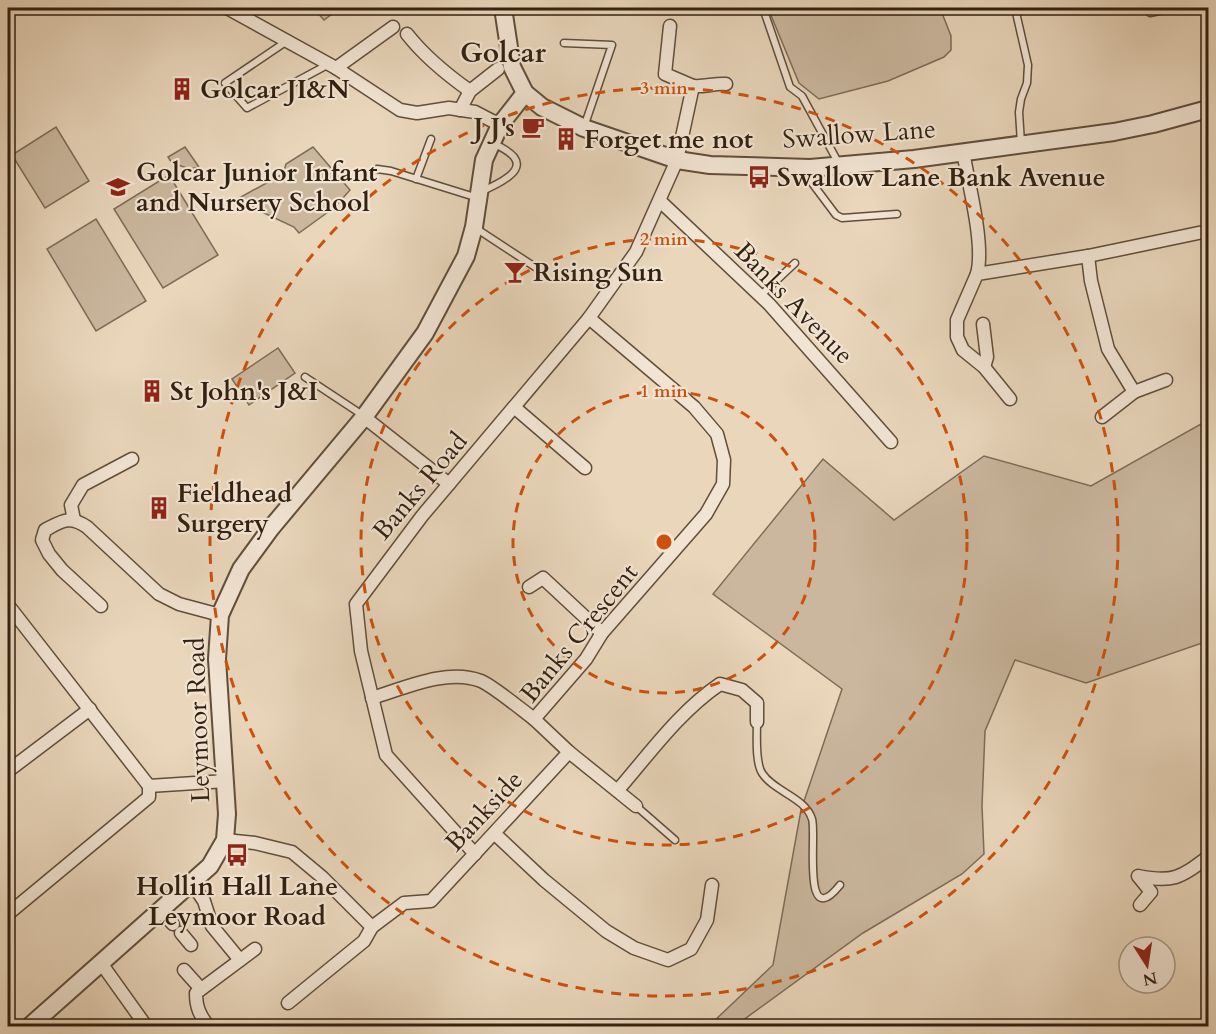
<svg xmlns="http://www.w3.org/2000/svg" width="1216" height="1034" viewBox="0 0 1216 1034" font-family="Cardo,serif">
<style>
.green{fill:#cab79e;stroke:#7e6c57;stroke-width:1.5}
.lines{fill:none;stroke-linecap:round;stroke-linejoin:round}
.service-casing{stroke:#604e3b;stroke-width:9}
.minor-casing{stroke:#604e3b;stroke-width:15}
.tertiary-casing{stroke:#604e3b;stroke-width:20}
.service{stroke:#f1e4d3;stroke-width:6}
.minor{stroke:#f1e4d3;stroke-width:12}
.tertiary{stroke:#f1e4d3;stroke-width:16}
.ring{fill:none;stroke:#cd510d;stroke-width:3;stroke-dasharray:10 8}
.labels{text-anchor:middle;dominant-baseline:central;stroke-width:4.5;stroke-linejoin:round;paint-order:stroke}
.poi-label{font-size:26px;font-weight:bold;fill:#322110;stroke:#f1e4d3;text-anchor:start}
.street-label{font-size:26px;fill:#322110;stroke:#f1e4d3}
.quarter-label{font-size:28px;font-weight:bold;fill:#322110;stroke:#f1e4d3}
.centre{fill:#cd510d;stroke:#f1e4d3;stroke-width:3}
.ring-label{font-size:18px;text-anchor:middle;font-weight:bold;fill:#cd510d;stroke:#f1e4d3;stroke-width:4.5;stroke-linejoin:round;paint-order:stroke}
</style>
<rect width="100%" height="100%" fill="#e9d6bb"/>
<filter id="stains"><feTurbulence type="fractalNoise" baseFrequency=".00333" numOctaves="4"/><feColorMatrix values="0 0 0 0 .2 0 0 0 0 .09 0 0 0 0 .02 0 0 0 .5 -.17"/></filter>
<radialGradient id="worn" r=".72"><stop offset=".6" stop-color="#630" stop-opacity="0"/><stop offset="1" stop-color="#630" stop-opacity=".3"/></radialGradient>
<g class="green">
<polygon points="313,8 340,8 324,20"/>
<polygon points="768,8 940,8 951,36 951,50 944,57 888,81 819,99 799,83"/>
<polygon points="56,127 89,181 45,208 12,155"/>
<polygon points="185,147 199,167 190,169 172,163 168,157"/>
<polygon points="313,147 350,190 335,207 299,233 294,227 262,212 239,198 283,174 286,164"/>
<polygon points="169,175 218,255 163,288 114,209"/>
<polygon points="96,219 146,301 96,331 47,249"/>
<polygon points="278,348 295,373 249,405 232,379"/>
<polygon points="1208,420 1208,641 1086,683 1015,660 985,731 982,806 984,854 962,874 863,933 735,1026 715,1026 711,1024 773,965 801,810 842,689 713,594 823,459 894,520 984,456 1091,486"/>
</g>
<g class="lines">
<g class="service-casing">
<g id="service">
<polyline points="763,8 790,87 802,96 839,164"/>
<polyline points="1015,8 1028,65 1027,83 1021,99 1019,112 1021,143"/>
<polyline points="1150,13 1173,8"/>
<polyline points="287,41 225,83 247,108 329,64"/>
<polyline points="564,43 612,45 584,127"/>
<polyline points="377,169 391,171 478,198"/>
<polyline points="803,171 836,215 842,218 897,214"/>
<polyline points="416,179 431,139"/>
<path d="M480,192c30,-13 59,-29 12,-49"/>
<polyline points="477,229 535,267"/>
<polyline points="760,296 795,263"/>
<polyline points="305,377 364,416"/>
<path d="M757,722c0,13 -2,40 5,51 12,19 43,24 50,46 5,14 -11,115 28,66"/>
<polyline points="636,806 675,840"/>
</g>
</g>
<g class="minor-casing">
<g id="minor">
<polyline points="227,8 336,68 400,110 417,113 449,108 475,112 500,125"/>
<polyline points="670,26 665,74 693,86"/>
<path d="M407,34c18,23 39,40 63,57"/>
<polyline points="336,68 393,27"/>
<polyline points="460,110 470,91 498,69"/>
<path d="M963,151c5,32 22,93 14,123"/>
<polyline points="660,201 769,304 891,442"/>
<polyline points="1088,256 1091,281 1108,349 1134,392 1102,417"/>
<polyline points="589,318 694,407 717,434 724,460 723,484 706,514 602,633 586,659 534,719 569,752 636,806"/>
<polyline points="983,324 987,357 984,367"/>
<polyline points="1134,392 1166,380"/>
<polyline points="1010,399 984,367 963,350 957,337 957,320 977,274 1088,256 1208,231"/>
<polyline points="514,407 585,468"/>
<polyline points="364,417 449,484"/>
<polyline points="74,520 71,505 83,485 132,459"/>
<polyline points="529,587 543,578 602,633"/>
<polyline points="8,605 149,786 226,781"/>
<path d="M101,606l-39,-36 -13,-16 -7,-14 3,-10c17,-9 24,-15 42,-3l72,67 20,10 41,11"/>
<path d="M372,698c33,-10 75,-30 109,-17 12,5 41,29 53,38"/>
<polyline points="8,771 90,709"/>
<path d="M618,790c32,-37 61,-78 102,-106l22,6 15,13v19"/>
<polyline points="495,834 544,880 606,931 634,948 668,960 691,949 707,920 712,885"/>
<polyline points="225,840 255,843 292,852 322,877 372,927"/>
<path d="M475,854l-89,-99 -25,-104 -5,-47 66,-88 167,-198 47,-66 41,-92 16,-74c12,1 22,-3 33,-2"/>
<polyline points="192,883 204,901 212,926 240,960"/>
<path d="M1140,905l11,-13 -13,-16c35,7 42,2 70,-19"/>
<polyline points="161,910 173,924"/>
<polyline points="8,914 149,797 149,786"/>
<polyline points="181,933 191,945"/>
<polyline points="101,963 146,1026"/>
<polyline points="184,970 201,989"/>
<polyline points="288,1003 364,941 372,927 404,903 431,901 569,752"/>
<path d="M208,1026c-8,-11 -12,-18 -12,-33l59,-44"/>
</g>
</g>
<g class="tertiary-casing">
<g id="tertiary">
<polyline points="503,8 512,67 525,93 542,107 584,128 677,160 710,165 810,168 914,159 1114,132 1153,124 1208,109"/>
<polyline points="30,1026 210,866 225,840 227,814 217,659 220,615 241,569 271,528 364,417 425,333 466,256 474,227 484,160 500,125 525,93"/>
</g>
</g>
<use href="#service" class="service"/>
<use href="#minor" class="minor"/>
<use href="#tertiary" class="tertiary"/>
</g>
<g class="ring">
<circle cx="664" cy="542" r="151"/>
<circle cx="664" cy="542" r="303"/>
<circle cx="664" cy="542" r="454"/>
</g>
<defs>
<g id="building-bare" transform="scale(1.8)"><path d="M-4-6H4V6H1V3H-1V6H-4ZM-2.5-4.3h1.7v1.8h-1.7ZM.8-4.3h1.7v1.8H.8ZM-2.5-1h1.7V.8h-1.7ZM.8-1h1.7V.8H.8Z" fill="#8f2418" stroke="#f1e4d3" stroke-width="2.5" paint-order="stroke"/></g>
<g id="cafe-bare" transform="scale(1.8)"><path d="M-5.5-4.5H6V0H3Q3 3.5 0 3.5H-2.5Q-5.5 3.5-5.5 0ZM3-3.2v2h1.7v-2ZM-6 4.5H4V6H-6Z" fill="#8f2418" stroke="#f1e4d3" stroke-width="2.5" paint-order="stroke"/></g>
<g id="bus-bare" transform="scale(1.8)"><path d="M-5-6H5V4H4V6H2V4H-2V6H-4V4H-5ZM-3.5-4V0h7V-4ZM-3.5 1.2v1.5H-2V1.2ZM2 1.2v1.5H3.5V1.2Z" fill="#8f2418" stroke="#f1e4d3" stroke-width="2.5" paint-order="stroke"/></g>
<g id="school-bare" transform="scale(1.8)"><path d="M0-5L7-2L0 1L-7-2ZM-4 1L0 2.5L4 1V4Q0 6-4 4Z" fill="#8f2418" stroke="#f1e4d3" stroke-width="2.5" paint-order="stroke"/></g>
<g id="bar-bare" transform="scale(1.8)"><path d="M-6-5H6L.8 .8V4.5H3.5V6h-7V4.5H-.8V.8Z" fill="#8f2418" stroke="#f1e4d3" stroke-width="2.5" paint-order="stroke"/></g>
</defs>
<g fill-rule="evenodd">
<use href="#building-bare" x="182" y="89"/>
<use href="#cafe-bare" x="533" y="127"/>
<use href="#building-bare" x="566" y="139"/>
<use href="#bus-bare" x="759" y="177"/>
<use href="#school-bare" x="118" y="187"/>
<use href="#bar-bare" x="515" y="272"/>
<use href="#building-bare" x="152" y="391"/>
<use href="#building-bare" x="159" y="508"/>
<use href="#bus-bare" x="237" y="855"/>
</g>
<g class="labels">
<g class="poi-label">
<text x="200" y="89">Golcar JI&amp;N</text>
<text x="515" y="127" text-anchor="end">J J's</text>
<text x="584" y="139">Forget me not</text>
<text x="136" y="172">Golcar Junior Infant<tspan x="136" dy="30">and Nursery School</tspan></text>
<text x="777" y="177">Swallow Lane Bank Avenue</text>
<text x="533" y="272">Rising Sun</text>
<text x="170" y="391">St John's J&amp;I</text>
<text x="177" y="493">Fieldhead<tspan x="177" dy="30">Surgery</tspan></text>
<text x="237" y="886" text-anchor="middle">Hollin Hall Lane<tspan x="237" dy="30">Leymoor Road</tspan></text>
</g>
<g class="street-label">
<text transform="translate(859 134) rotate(-4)">Swallow Lane</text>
<text transform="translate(794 303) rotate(46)">Banks Avenue</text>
<text transform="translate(420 486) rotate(-50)">Banks Road</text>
<text transform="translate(579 633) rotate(-51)">Banks Crescent</text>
<text transform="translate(198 720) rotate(-92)">Leymoor Road</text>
<text transform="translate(484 811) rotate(-47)">Bankside</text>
</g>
<g class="quarter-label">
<text x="503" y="53">Golcar</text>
</g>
</g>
<circle cx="664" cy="542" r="9" class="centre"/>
<g class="ring-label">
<text x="664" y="94">3 min</text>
<text x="664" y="245">2 min</text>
<text x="664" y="397">1 min</text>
</g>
<rect width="1216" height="1034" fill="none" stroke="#e9d6bb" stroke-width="30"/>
<rect x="9" y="9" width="1198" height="1016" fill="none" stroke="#322110" stroke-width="3"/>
<rect x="15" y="15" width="1186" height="1004" fill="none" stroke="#322110" stroke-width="1.5"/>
<g transform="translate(1147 965) rotate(168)"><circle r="28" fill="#f1e4d3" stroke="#a59685" stroke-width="1.5"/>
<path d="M0-4.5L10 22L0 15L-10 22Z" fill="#8f2418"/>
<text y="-9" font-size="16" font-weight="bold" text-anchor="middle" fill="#322110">N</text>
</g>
<rect width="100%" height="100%" filter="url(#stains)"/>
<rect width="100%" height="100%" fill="url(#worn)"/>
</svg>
